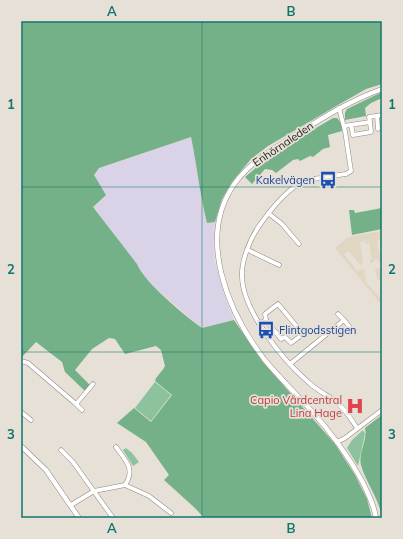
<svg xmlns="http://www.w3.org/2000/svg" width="403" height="539" viewBox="0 0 403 539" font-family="Mulish,sans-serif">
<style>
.industrial{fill:#dad3e8}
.education{fill:#e1d6c1}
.green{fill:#8cc29d}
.forest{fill:#74b188}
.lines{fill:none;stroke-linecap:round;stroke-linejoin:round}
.minor-casing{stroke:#8e8881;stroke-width:5}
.tertiary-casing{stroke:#8e8881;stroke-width:5.5}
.minor{stroke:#fff;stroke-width:4}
.tertiary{stroke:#fff;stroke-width:4.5}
.grid{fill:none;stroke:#0f766e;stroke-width:1;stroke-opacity:0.55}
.labels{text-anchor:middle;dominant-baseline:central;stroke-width:3.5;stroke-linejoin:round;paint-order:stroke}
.street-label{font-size:11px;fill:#201e1a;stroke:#e6e0d7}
.transit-label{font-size:11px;fill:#164399;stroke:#e6e0d7;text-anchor:end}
.health-label{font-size:11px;fill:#be3a42;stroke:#e6e0d7;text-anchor:end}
.neatline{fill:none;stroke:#0f766e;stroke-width:1.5}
.grid-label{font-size:13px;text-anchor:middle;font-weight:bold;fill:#0f766e}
</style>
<rect width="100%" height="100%" fill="#e6e0d7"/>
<polygon class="industrial" points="191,137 198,173 202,205 207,223 215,222 213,243 215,263 226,300 234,320 202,328 162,294 139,271 137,264 93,207 106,195 94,175 99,168"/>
<g class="education">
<polygon points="382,231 382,240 377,241 381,261 378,262 377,259 374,260 374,262 370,263 370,260 372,260 369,243 366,244 365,241 360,242 363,264 360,265 349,251 344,254 357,271 364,269 366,282 379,297 382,295 382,301 380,303 335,248 348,237"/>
<polygon points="382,268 382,281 380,281 377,278 375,269"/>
</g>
<g class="green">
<polygon points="155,382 171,395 151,421 135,408"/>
<polygon points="363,430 365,434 358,466 347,448 352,440"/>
<polygon points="126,448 132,453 139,462 133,466 123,450"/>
</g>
<g class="forest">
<path d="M21,21h361v63l-16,5 -28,16 -70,41 -17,13 -19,23 -10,17 -7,23 -8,1c-7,-28 -10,-57 -16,-86l-92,31 -5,7 12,20 -13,12 44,57c7,18 48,52 65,64l32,-8 28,41 73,83 20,31 12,24 5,19h-168l-8,-9 -32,-29 5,-5 -23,-33 -29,-19 17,-15 17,14 21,-27 -17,-14c1,-5 7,-9 10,-15l-4,-16 -5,-4 -31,8 -10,-15 -6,-1 -17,11 -17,21 15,15 -5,6 -20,-19 -3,-10 -26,-20 -15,16z"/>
<polygon points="382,92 382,98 371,103 365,108 366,116 345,120 345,113 347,109"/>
<polygon points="333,118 337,118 341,123 342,131 328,135 330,147 323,149 313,157 310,156 300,161 298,159 293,160 276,173 272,170 265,169 252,184 245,177 272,154"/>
<polygon points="382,208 382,229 352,235 349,210 354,210 355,213"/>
<path d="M382,415v103c-3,-20 -16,-35 -21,-53 -3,-12 7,-25 4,-37z"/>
</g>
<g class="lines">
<g class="minor-casing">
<g id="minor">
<path d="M339,108l6,23 6,40 -5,3c-14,2 -31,3 -45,9 -15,7 -32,29 -42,43 -9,13 -18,35 -17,51 1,34 40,82 65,104 8,8 18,13 27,19 10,7 17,19 23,28"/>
<polyline points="377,116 378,129"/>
<polyline points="370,122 369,117 382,115"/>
<polyline points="344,126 370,122 371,132 353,135 351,125"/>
<polyline points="268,213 282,224 299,244"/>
<polyline points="248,250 279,265"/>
<polyline points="338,314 344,320"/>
<polyline points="259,324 266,320 281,339 285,337 291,343 303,334 278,304 265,314 266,320"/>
<polyline points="21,361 28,363 76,404 93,384"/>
<polyline points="290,364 344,320 351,329"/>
<polyline points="76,404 82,410"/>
<polyline points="21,412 31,420"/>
<polyline points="337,442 345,438 382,410"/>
<path d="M116,447c9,13 20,22 9,38"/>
<polyline points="61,450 73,462 113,518"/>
<polyline points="71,505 94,491 125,485 149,496 171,513"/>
</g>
</g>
<g class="tertiary-casing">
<g id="tertiary">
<polyline points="21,446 46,470 79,518"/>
<path d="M376,518c-2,-13 -8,-25 -14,-37 -14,-26 -33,-51 -53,-73 -15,-16 -31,-32 -45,-49 -36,-47 -68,-122 -29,-176 16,-22 40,-35 62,-49 27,-17 54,-34 85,-45"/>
</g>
</g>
<use href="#minor" class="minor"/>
<use href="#tertiary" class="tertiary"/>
</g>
<path class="grid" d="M202,21v497M21,187h361M21,352h361"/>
<defs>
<g id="bus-bare" transform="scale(1.38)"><path d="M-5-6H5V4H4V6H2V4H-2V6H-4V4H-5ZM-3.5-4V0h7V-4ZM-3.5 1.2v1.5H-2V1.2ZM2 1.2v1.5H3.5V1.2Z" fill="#1a4fb4" stroke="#e6e0d7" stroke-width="2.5" paint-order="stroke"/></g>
<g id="hospital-bare" transform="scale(1.38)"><path d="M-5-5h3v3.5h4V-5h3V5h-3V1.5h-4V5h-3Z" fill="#e0444e" stroke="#e6e0d7" stroke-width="2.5" paint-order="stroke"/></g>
</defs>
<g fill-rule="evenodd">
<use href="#bus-bare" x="328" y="180"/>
<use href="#bus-bare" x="266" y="330"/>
<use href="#hospital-bare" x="355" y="406"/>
</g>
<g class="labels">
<g class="street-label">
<text transform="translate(283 144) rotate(-34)">Enhörnaleden</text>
</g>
<g class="transit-label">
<text x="315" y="180">Kakelvägen</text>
<text x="279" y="330" text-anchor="start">Flintgodsstigen</text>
</g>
<g class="health-label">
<text x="342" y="400">Capio Vårdcentral<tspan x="342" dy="13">Lina Hage</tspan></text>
</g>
</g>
<rect width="403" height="539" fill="none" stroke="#e6e0d7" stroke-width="44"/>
<rect x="22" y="22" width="359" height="495" class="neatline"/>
<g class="grid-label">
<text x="112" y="16">A</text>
<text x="291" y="16">B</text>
<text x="11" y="109">1</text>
<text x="392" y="109">1</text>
<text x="11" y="274">2</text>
<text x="392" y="274">2</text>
<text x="11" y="439">3</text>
<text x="392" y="439">3</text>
<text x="112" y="533">A</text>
<text x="291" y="533">B</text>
</g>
</svg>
